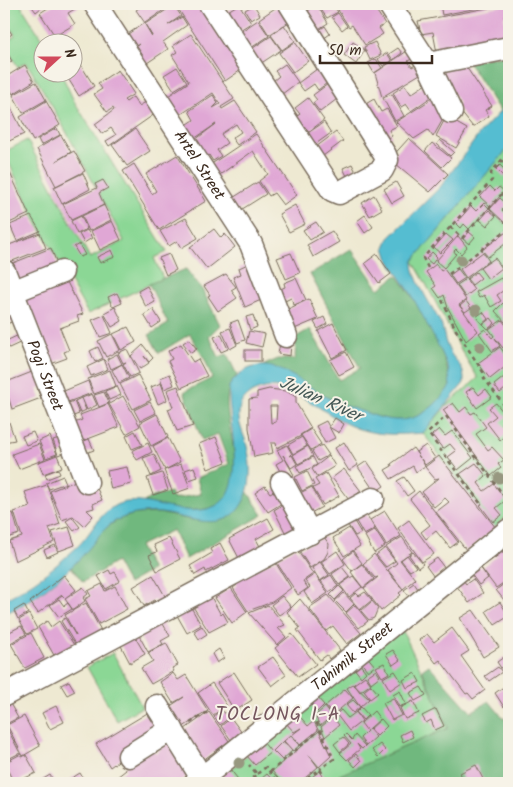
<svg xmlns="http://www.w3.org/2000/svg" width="513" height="787" viewBox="0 0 513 787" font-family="Kalam,sans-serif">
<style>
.green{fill:#8bd795;stroke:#63805a}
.forest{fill:#70b87e;stroke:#56714e}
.water{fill:#54bdd1;stroke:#487478}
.building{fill:#e0a7d5;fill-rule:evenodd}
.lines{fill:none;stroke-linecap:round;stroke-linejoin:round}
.minor-casing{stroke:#7a6d5d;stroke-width:25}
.path{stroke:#7a6d5d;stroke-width:2.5;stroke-dasharray:4 4;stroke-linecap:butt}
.minor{stroke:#fff;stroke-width:22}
.tree{fill:#979880}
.labels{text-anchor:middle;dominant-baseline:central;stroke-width:4;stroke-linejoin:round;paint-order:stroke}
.street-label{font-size:16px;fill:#3b2a1e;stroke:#f7f3e8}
.water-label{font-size:18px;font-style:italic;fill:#425654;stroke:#f7f3e8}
.quarter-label{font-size:19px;letter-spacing:1px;fill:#75565e;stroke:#f7f3e8}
</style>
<rect width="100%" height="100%" fill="#f7f3e8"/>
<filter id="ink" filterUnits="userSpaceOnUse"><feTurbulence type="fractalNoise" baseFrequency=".02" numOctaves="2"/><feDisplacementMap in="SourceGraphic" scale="10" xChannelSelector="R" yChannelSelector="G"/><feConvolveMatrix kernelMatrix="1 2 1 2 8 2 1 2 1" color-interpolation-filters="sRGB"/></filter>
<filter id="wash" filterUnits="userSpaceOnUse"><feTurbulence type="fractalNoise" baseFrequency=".0096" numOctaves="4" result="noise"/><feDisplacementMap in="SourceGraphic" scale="20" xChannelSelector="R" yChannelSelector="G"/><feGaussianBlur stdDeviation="1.12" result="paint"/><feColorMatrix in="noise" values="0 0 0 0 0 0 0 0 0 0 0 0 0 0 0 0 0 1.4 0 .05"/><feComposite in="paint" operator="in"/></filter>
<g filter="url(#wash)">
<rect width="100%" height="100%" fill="#eee9d2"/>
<g class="green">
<path d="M9,4h11l24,38 -2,30 19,1 13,28 93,151 -13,6 9,20 -75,36 -54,-97 -30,-65 23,-12 63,118 34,-17c-32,-60 -62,-121 -98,-179l-8,5 -14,-23 11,-9 -11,-17v-8z"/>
<path d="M509,147v368l-15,13 -71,-95 25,-29 30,-26c-24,-37 -42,-78 -65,-117z"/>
<polygon points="400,625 448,728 333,778 335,783 215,783"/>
<polygon points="113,653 142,707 117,721 87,667"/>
</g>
<g class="forest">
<polygon points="509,54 509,102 501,113 468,62"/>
<path d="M351,249l28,40 18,-14c21,28 51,75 53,111 -22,32 -43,42 -81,28 -13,-5 -26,-8 -39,-15 -24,-13 -41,-28 -68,-33l16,-7h17l1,-22 14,-8 29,51 21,-12 -50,-94z"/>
<path d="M186,269l17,22 17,34 -11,11 10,21 8,-3 10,21c-2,3 -5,7 -7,10 -15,33 38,120 -32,125 -18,2 -36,-4 -54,-8l6,-4 20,-6 3,7 28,-5 -4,-16 32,-14 -11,-30 -16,6 -18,-48 28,-14 -7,-18 -15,-26 -31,19 -10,-18 19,-11 -19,-40z"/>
<polygon points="247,491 263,515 186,559 173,530 139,546 152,570 128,584 116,562 83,582 71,567 104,529 119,519 135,514 159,513 192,520 246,496"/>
<polygon points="429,665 471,712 489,701 504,719 509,715 509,783 335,783 333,778 448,728 422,670"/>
</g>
<path class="water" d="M509,102v45l-96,114c-1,18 20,46 28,63 3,7 3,15 6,22 6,16 18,17 17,37l-41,50c-26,2 -50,3 -74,-8 -25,-11 -58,-43 -85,-37 -13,3 -25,11 -25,25 -1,8 3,18 6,26 7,23 9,52 -8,72 -18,21 -54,5 -76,2 -13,-1 -29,0 -41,6 -16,6 -24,22 -35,34 -22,24 -51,48 -81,61v-14c27,-15 51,-32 74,-54 13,-12 21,-33 38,-41 18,-8 38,0 56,3 91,18 55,-71 57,-122 32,-44 68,-5 101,13 13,7 26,10 40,15 36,14 58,3 80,-28l-2,-19 -7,-16 -31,-59 -21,-32 -4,-13 4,-9 52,-52 39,-53z"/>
<g id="blocks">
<g class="building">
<polygon points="30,4 46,4 36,12"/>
<polygon points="54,4 83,4 68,13 75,24 55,36 40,13"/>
<polygon points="145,4 170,4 171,5 145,23 136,10"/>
<polygon points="175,4 201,4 244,68 225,81"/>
<polygon points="239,4 251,23 235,33 223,14"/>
<polygon points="281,4 292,20 269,35 259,19"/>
<polygon points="317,4 332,4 338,12 327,18"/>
<polygon points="338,4 372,4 385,24 379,28 383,34 365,45 352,25 349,27 338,10 341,8"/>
<polygon points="440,4 493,4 493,5 442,15"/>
<polygon points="509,4 509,15 504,16 509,40 437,53 433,32 421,34 418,21"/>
<polygon points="174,5 181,16 168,25 182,17 187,25 163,42 168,49 144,65 133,49 139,44 133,48 125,36 144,23 152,36 145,24"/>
<polygon points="254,5 260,15 251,20 245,10"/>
<polygon points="317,5 328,23 314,32 303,14"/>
<polygon points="338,13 347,26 342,30 332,17"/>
<polygon points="258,20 269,36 248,50 237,34"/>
<polygon points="4,23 12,34 4,40"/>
<polygon points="284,25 295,41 282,50 271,35"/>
<polygon points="325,26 330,34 320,41 315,33"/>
<polygon points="191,34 234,99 221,107 222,109 235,101 256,132 237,145 232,138 241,132 236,124 221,134 227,143 217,150 221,156 213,161 209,155 202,160 191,143 216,124 191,141 182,128 194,120 189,111 213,95 218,103 213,108 220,104 213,93 174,119 162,100 189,82 172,55 177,52 173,46"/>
<polygon points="271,36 281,50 260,64 250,50"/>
<polygon points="295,42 308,61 293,72 279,53"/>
<polygon points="353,42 365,50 356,64 344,55"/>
<polygon points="375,42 381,55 370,60 364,47"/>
<polygon points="4,48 12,61 4,66"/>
<polygon points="398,48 402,53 393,60 389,54"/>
<polygon points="410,49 415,57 408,61 412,67 419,63 425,71 382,97 375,73"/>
<polygon points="387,53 392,61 383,66 378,59"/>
<polygon points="77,59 94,86 79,96 64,72 72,72 72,62"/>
<polygon points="376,59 382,68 374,73 368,63"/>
<polygon points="463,62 492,106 485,110 489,116 473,127 456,106 459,103 440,72"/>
<polygon points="285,64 298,82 282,94 273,81 279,76 275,71"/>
<polygon points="25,65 34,81 13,94 4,78"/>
<polygon points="177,67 187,82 174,90 164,75"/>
<polygon points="317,69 327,83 318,90 314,84 304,91 298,83"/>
<polygon points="118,70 134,94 124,100 126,102 133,97 139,106 151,99 159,111 109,146 106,141 116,135 111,128 102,134 95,124 114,110 113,108 107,112 94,94 102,89 98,83"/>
<polygon points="36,82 46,100 23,113 13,95"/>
<polygon points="429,82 437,93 411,111 406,104 401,107 393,93 405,85 411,94"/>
<polygon points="328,84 341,96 320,112 313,103 317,100 313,95"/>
<polygon points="4,93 24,134 5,143 4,141"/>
<polygon points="392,94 404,116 395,121 383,98"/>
<polygon points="438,95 447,110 442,121 433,137 428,130 414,139 396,122"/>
<polygon points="308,98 324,120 307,133 296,117 300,114 295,108"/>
<polygon points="374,99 381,112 387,109 397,126 389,130 392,136 384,140 364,105"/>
<polygon points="46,101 60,125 33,141 20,117"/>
<polygon points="446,117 467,129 456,148 436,136"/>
<polygon points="324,122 331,133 313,146 305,135"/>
<polygon points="57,128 60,135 41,145 38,139"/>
<polygon points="135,129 150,151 127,166 112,145"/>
<polygon points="336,132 343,141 323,156 316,147"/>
<polygon points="256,134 297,195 283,205 274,193 269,196 259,181 268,174 253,151 214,179 207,167"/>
<polygon points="61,135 71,152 56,161 74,151 85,171 56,186 37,149"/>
<polygon points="409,138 448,174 430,192 390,159"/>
<polygon points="440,140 454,152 450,156 437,144"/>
<polygon points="432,143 451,158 442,167 425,151"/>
<polygon points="177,155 206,201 159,230 123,171 134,164 152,194 156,191 146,174"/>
<polygon points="4,160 29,214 7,224 4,218"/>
<polygon points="352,164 357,174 348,178 343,168"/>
<polygon points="500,165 508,173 504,177 496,169"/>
<polygon points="83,173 90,189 62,204 54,187"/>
<polygon points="103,180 108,188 99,193 104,205 71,220 63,204 97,188 95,184"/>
<polygon points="258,182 266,194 236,213 228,201"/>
<polygon points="396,182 404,196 392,203 384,189"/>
<polygon points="490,186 495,191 499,187 504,191 491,207 480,197"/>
<polygon points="374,195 382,209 370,216 362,203"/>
<polygon points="500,198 508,205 502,210 509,216 505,223 490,209"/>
<polygon points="484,203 489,208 469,229 464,224 461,228 456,223 471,206 476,211"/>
<polygon points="104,205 111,220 89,231 82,216"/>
<polygon points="295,205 305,224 289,232 279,214"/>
<polygon points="489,210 496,216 487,226 480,220"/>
<polygon points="365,215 373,227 365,233 357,221"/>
<polygon points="31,216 40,231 17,241 10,225"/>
<polygon points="81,216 87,229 77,234 71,221"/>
<polygon points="186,218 198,238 181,248 177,241 169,246 160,231"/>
<polygon points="112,221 121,240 100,250 91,231"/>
<polygon points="316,222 323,232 310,240 303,230"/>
<polygon points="214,229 221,238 225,234 235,247 207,269 190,247"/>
<polygon points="87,230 92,238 84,243 79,234"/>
<polygon points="509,230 509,241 488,257 482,250"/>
<polygon points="332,231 339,242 313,257 307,245"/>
<polygon points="469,232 475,237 469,244 463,239"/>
<polygon points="40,233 46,248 7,263 4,247"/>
<polygon points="446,234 453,240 440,253 434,248"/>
<polygon points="458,236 467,247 461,254 456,249 454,251 456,254 444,268 436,261"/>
<polygon points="79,244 85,255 80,257 74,247"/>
<polygon points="51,248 59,269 16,286 8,265"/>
<polygon points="112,250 115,257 100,263 97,257"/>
<polygon points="432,252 437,257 432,264 426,259"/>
<polygon points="483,252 489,261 466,278 460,269"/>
<polygon points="291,253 300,273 286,279 277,258"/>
<polygon points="169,254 176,270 166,275 159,258"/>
<polygon points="377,254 391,274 379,283 365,263"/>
<polygon points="495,258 502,268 488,279 480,268"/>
<polygon points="250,263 268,297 245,307 233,277 241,274 239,268"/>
<polygon points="436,264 441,271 444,269 460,291 466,300 459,305 478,331 466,341 448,308 444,295 440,298 433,288 436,286 426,272"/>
<polygon points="458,269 465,278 456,284 450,275"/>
<polygon points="476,272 481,278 472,285 467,279"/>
<polygon points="226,274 236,287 231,290 237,298 218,311 208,296 210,295 204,286"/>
<polygon points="64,276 83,314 77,316 79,321 60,328 69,350 64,352 67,358 48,365 37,337 42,336 32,311 27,313 22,293"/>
<polygon points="296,278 306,300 294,305 291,298 281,303 276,291 285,287 284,283"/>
<polygon points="501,278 507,288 497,295 501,301 491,307 484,295 479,298 476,292"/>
<polygon points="466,279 474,290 465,297 457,285"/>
<polygon points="147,286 155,302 146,307 138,291"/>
<polygon points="117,293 122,303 113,307 108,297"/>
<polygon points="4,294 14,321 4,325"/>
<polygon points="309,299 318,319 292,330 284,311"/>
<polygon points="466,301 471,308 465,312 460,306"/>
<polygon points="503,303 509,309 509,319 506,323 495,311"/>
<polygon points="115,307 122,321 112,327 104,313"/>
<polygon points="153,309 161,322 152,328 144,315"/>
<polygon points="483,312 488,319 482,324 476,317"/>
<polygon points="104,315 112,333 100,337 92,320"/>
<polygon points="253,315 257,327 250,330 246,317"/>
<polygon points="324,317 327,324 318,329 314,322"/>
<polygon points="491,318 495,323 488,329 483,324"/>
<polygon points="238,320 245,340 237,343 230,323"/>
<polygon points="502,320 509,329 509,343 503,348 495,338 500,346 492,351 479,333 485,329 492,338 494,336 489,329"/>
<polygon points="333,323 347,350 332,358 318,331"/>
<polygon points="128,327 136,342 121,350 113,334"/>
<polygon points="230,328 237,345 230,349 222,331"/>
<polygon points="249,331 265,334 262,347 246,343"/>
<polygon points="21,334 24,341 9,348 6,341"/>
<polygon points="112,334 120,350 106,357 98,341"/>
<polygon points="221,334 228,349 221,352 214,337"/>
<polygon points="189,339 197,349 191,353 183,343"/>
<polygon points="280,343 291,344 290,356 278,354"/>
<polygon points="181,344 193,362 198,359 207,376 181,388 168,361 172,359 168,351"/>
<polygon points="143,345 153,358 149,362 144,356 149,363 140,369 131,356"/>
<polygon points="98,347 103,358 95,362 90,351"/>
<polygon points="500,347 509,359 509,372 505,367 490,379 478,363"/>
<polygon points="127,349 139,373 130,377 123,364 126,362 123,363 118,353"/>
<rect x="245" y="350" width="16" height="11"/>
<polygon points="346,352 354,367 339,375 330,360"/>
<polygon points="117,354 122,364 111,369 107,359"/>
<polygon points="104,359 108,369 91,376 87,367"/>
<polygon points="122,364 129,378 119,383 112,370"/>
<polygon points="37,370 44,386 37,389 41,398 12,409 4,383"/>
<polygon points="110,370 116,386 94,394 88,379"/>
<polygon points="509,373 509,386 500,393 494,385"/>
<polygon points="170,374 174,385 164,389 160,378"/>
<polygon points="138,375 151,400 133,409 120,384"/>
<polygon points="88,381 92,393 68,402 64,391"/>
<polygon points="161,383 167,400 158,404 151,387"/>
<polygon points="117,386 121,395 109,400 105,391"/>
<polygon points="178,386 193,426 177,431 168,409 173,407 167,390"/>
<polygon points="473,387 479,395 486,389 492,397 477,408 466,392"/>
<path d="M269,389l17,2 10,6v6l15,25 -11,7 1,1 -24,12 -1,-5h-5l2,10 -19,4 -5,-29v-29l8,-1v-6zM270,406h7l-1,16 -5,1z"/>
<polygon points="104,392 109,403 99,407 94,395"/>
<polygon points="92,394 97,405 87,410 82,398"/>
<polygon points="123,396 140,426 126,434 109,404"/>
<polygon points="81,398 86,410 80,413 75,401"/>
<polygon points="74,401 79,414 68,418 63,405"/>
<polygon points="150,402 156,413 140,421 134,410"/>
<polygon points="453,403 460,412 466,407 471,414 475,412 486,427 476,434 488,450 492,447 504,460 498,464 501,468 491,476 443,410"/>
<polygon points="496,403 507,417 501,422 509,432 500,440 487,423 496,416 489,408"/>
<polygon points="108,404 119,427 80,442 72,424 82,420 80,415"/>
<polygon points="4,410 9,422 15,440 4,442"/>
<polygon points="157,414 168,437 151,446 140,423"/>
<polygon points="335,418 344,424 339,433 329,427"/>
<polygon points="326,421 335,438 325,443 316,426"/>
<polygon points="311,429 321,444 311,450 301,435"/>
<polygon points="439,429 445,436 452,431 473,458 458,470 448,457 456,451 450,444 443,449 432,435"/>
<polygon points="135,431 142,445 132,449 126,436"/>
<polygon points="33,432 37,441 26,445 22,436"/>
<polygon points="50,436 57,454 46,458 39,441"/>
<polygon points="63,437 68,451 58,455 53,440"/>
<polygon points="216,437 226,462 208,469 199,444"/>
<polygon points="302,437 307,446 293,454 288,445"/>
<polygon points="168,438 180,462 165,470 153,446"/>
<polygon points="89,439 94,450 83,454 79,443"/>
<polygon points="344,442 358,465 349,471 335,448"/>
<polygon points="148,443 152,452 137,460 132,451"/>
<polygon points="39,444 45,459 19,469 12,454"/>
<polygon points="287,445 292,454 290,456 292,455 297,464 291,468 283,455 294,475 285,480 276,464 283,460 277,450"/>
<polygon points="322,445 329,455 318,461 312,451"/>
<polygon points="426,445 435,458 425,465 421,459 425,466 416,472 413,466 391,479 385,470 392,466 391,464 413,448 420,458 416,452"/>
<polygon points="308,446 313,456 298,464 293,455"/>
<polygon points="154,454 161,471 151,476 143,458"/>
<polygon points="57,455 62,467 43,474 39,462"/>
<polygon points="329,456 335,466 317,477 312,469"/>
<polygon points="439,456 496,528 467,551 436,512 449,502 445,498 434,507 422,492 439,478 435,479 425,467"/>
<polygon points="313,457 317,465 300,473 296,466"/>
<polygon points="367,461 384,486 375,492 358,467"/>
<polygon points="476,463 486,476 478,483 484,491 494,484 506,500 496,508 502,515 493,522 480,505 482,504 460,474"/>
<polygon points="181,464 190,488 173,494 164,470"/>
<polygon points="127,467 131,484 111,489 107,471"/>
<polygon points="194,467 198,477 189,480 185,470"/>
<polygon points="58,469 60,474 47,479 45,474"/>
<polygon points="344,469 361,491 349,500 332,478"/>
<polygon points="307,471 314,485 302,491 295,477"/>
<polygon points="162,473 168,490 153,495 147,478"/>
<polygon points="326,473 339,496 323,505 313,488 319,485 315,479"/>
<polygon points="63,476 66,483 49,489 46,483"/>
<polygon points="404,477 414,491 407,496 397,481"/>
<polygon points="83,478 96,486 102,500 93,504 94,508 87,510 93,516 84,526 73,516 62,520 50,491"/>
<polygon points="47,485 60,524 49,528 54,542 15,561 9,541 22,537 14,512 30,507 25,492"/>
<polygon points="265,486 270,493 279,488 287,500 268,512 255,493"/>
<polygon points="312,487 322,507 305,516 294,496"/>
<polygon points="419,491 458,542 450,548 436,531 426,539 421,532 430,525 410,499"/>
<polygon points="287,502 303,528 288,538 274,510"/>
<polygon points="4,509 7,514 13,513 19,534 4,539"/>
<polygon points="385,511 401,536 386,545 370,520"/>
<polygon points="365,512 375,529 364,535 354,518"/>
<polygon points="72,517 80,527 74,531 66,521"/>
<polygon points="268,518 274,529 256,539 262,550 241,562 229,539"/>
<polygon points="352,518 361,533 355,536 346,522"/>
<polygon points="409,520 434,554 422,562 398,528"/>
<polygon points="69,527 75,545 59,551 52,532"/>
<polygon points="349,528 360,546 344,556 333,538"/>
<polygon points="375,530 385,546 374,553 365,536"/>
<polygon points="324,537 329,544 328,552 324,559 310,568 298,549"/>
<polygon points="402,537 412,552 400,560 415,579 403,589 388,570 397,563 386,547"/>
<polygon points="169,538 180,559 157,571 149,555 157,552 154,545"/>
<polygon points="504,542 509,551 509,579 496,588 481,568 504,551 496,556 494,553"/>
<polygon points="220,543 229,560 206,572 205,569 195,575 190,566 212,553 210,549"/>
<polygon points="55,545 58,552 47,557 44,550"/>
<polygon points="295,547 313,574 303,581 308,588 298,595 275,560"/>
<polygon points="385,548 395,561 386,567 376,555"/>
<polygon points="337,551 345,564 330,574 321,562"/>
<polygon points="353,551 362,563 352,571 343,559"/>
<polygon points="413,552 423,564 418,568 409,555"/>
<polygon points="374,554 403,590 399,593 401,595 381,611 364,588 378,577 375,578 363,564"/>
<polygon points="407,555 416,567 410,571 401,560"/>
<polygon points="437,558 445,569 434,577 426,566"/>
<polygon points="274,560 291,588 272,602 248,611 233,588 237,585 234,580"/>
<polygon points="320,562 329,575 320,581 312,568"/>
<polygon points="477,563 488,578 479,585 468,570"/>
<polygon points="362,564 374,579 363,588 351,572"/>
<polygon points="342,567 350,577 339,585 332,574"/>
<polygon points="109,570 111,574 115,572 120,581 106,589 98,576"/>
<polygon points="315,574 328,593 312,604 304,592 310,587 305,581"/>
<polygon points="64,575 76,590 65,598 62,595 38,613 30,602"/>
<polygon points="153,575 169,603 160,608 155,600 144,606 133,587"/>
<polygon points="331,575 338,586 329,592 321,581"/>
<polygon points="353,576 362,587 349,597 340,585"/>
<polygon points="461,577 466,584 473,579 483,593 469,603 454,582"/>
<polygon points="509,580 509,604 508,605 496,590"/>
<polygon points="414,583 418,589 409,596 404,590"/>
<polygon points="102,584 105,591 115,586 127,609 99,624 85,599 91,596 88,591"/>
<polygon points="339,586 344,591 335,600 330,595"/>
<polygon points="83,587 88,594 83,598 85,601 73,610 65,599"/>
<polygon points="231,588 247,612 232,623 215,598"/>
<polygon points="365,592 372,600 360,610 350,598 356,593 359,596"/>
<polygon points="344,593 354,604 346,612 335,601"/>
<polygon points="210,595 221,615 223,613 228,622 209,632 192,605"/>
<polygon points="328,595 361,633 347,644 333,626 326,631 309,608"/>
<polygon points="282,596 291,607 279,615 271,605"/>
<polygon points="59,599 64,606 68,603 72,609 59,617 50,605"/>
<polygon points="300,599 340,650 329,659 327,655 320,660 297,630 300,628 287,612"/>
<polygon points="372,601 378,608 374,618 369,620 361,611"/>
<polygon points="188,602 201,625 187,633 174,610"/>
<polygon points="500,602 509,616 495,625 486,611"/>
<polygon points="86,603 103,634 82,646 80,642 75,644 61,621 65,618 76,636 65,615"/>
<polygon points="24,605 28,613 18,619 14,611"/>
<polygon points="268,605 285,625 278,628 286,637 277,645 249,613"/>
<polygon points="355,605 368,621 359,628 346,613"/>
<polygon points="473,610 499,647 483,657 460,618"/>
<polygon points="29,614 37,629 27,634 19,620"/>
<polygon points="159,617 170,636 161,641 163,644 148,652 136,630"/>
<polygon points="47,621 51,627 59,621 74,645 55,657 38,627"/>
<polygon points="21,626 26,634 7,645 4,635"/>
<polygon points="202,626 207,634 199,639 194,631"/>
<polygon points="452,628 469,651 461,656 485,690 473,699 468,693 466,694 440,660 436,663 419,640 427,634 434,642"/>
<polygon points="132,632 145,654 130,663 118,640"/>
<polygon points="31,633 44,658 25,668 11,644"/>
<polygon points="292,634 316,664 298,677 275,648"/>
<polygon points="166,643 178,665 172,668 174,671 151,684 141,668 153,661 148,653"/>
<polygon points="219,649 224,658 217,663 212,654"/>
<polygon points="393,650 400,660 393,665 386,654"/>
<polygon points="366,655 375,666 368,671 359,660"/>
<polygon points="273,657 286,675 272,686 258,667"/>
<polygon points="504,657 509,665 509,671 505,674 497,662"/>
<polygon points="359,663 366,672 361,677 353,667"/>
<polygon points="384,663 389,673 382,677 376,667"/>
<polygon points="498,667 502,672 489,681 485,676"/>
<polygon points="376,670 380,676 371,683 367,676"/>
<polygon points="395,671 402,682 390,690 383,678"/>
<polygon points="234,672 252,700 235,711 217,683"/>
<polygon points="173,673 178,680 186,675 208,711 177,731 166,709 184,697 173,703 160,682"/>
<polygon points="415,673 420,682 407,688 403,680"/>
<polygon points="365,676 371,684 360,692 354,684"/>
<polygon points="69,681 75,691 67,695 61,685"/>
<polygon points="212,683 227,706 213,715 198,693"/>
<polygon points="353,684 369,699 360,707 347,688"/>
<polygon points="371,685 378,693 370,699 364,691"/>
<polygon points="505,686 509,691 509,704 504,707 495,693"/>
<polygon points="421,687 426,695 415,701 410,693"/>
<polygon points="345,689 353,698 333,715 325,706"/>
<polygon points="400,691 406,704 399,707 393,695"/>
<polygon points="317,697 324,705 317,712 310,703"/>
<polygon points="7,698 18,718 6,724 4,700"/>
<polygon points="393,698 402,715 392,720 383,703"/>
<polygon points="353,700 360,707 353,713 346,705"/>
<polygon points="413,701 419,713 405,719 400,708"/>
<polygon points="56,706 64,722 50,729 42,713"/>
<polygon points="325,707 332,716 320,726 315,716"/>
<polygon points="361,707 368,715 363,720 356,712"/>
<polygon points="154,709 165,727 110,767 96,744"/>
<polygon points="436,709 444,726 435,730 431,720 426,723 422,716"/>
<polygon points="222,710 229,718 220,725 214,716"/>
<polygon points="341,710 348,718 356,712 362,721 349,731 336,714"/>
<polygon points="374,711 380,719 369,729 376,737 366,746 360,738 367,731 361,723"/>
<polygon points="209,712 229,741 199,763 178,734"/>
<polygon points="297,713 308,726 314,721 318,730 300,745 292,735 301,728 294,732 286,723"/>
<polygon points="24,716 40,746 23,756 7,725"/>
<polygon points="333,717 339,725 325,737 321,727"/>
<polygon points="231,718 242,733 231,740 221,726"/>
<polygon points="381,719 387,726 377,736 370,729"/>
<polygon points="7,728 20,753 4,761 4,730"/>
<polygon points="410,730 413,737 403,742 400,735"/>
<polygon points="319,731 331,756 319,767 309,755 318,767 299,783 282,783 272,771"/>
<polygon points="346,734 352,740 355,735 365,746 362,749 357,744 360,749 347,760 340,753 351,744 344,736"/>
<polygon points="291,735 300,745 293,751 284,741"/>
<polygon points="343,737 349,744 340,752 334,744"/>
<polygon points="172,738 195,771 177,783 120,783 117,777 126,770 125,767 143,754 153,750 156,753"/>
<polygon points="283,741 292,751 282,760 273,751"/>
<polygon points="263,742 271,752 255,765 246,755"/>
<polygon points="380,744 385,750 378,757 372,750"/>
<polygon points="21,754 22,757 26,755 36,773 14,783 4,763"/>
<polygon points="356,754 361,761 355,767 349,760"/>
<polygon points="476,765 485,783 465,783 460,773"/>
<polygon points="230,769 241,783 213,783"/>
<polygon points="320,771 327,783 312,783 309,779"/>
<polygon points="80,773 86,783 64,783"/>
<polygon points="267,774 275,783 256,783"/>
<polygon points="50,775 55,783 42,783 40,781"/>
</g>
</g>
</g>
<g filter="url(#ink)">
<use href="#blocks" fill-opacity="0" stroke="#7a6d5d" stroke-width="1"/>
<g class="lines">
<g class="minor-casing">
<g id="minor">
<path id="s1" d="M95,4l156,240 35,92"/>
<polyline points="210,4 332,190 339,193 382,170 387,160 385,155 290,4"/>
<polyline points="389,4 428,64 451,112"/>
<polyline points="428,64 509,48"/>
<path id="s2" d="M4,271l83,211"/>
<polyline points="12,292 62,272"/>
<polyline points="282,482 310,533"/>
<polyline points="4,695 373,499"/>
<polyline points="157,706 202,778"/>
<polyline points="129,756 172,729"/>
<path id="s3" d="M196,783l313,-253"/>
</g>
</g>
<g class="path">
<polyline points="501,160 509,169"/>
<polyline points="450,227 462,238 509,186"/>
<polyline points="506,248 509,253"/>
<polyline points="428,268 423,258 492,180 491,173 509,151"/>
<polyline points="449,274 509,228"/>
<polyline points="442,300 456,330 483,372 484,378 509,412"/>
<polyline points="480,503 428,433 446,416 509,503"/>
<polyline points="313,715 334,759 320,769"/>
<polyline points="190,723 209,711"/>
<polyline points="270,772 320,730"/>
<polyline points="257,774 266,767 278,783"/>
<polyline points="246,783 257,774 249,765"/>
<polyline points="301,783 320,769 328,783"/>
</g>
<use href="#minor" class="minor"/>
</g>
<g class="tree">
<circle cx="461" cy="260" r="5.5"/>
<circle cx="476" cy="310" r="5.5"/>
<circle cx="480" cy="347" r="5.5"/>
<circle cx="499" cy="478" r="5.5"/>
<circle cx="239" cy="763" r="5.5"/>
</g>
</g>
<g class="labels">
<g class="street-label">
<text stroke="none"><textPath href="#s1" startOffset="192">Artel Street</textPath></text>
<text stroke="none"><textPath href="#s2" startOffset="112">Pogi Street</textPath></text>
<text stroke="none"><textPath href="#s3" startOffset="201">Tahimik Street</textPath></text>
</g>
<g class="water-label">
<text transform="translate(320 400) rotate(24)">Julian River</text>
</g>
<g class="quarter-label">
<text x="278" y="715">TOCLONG I-A</text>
</g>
</g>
<rect width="513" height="787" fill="none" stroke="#f7f3e8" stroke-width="20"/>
<g transform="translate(58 58) rotate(69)"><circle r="24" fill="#f7f3e8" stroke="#aca397"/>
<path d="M0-4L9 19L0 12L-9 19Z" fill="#d1495b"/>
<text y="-8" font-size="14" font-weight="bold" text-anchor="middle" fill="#3b2a1e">N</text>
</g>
<path d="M320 55v8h112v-8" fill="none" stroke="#3b2a1e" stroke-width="2.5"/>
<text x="328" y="55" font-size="15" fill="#3b2a1e" stroke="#f7f3e8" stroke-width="4" paint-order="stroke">50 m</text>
</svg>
